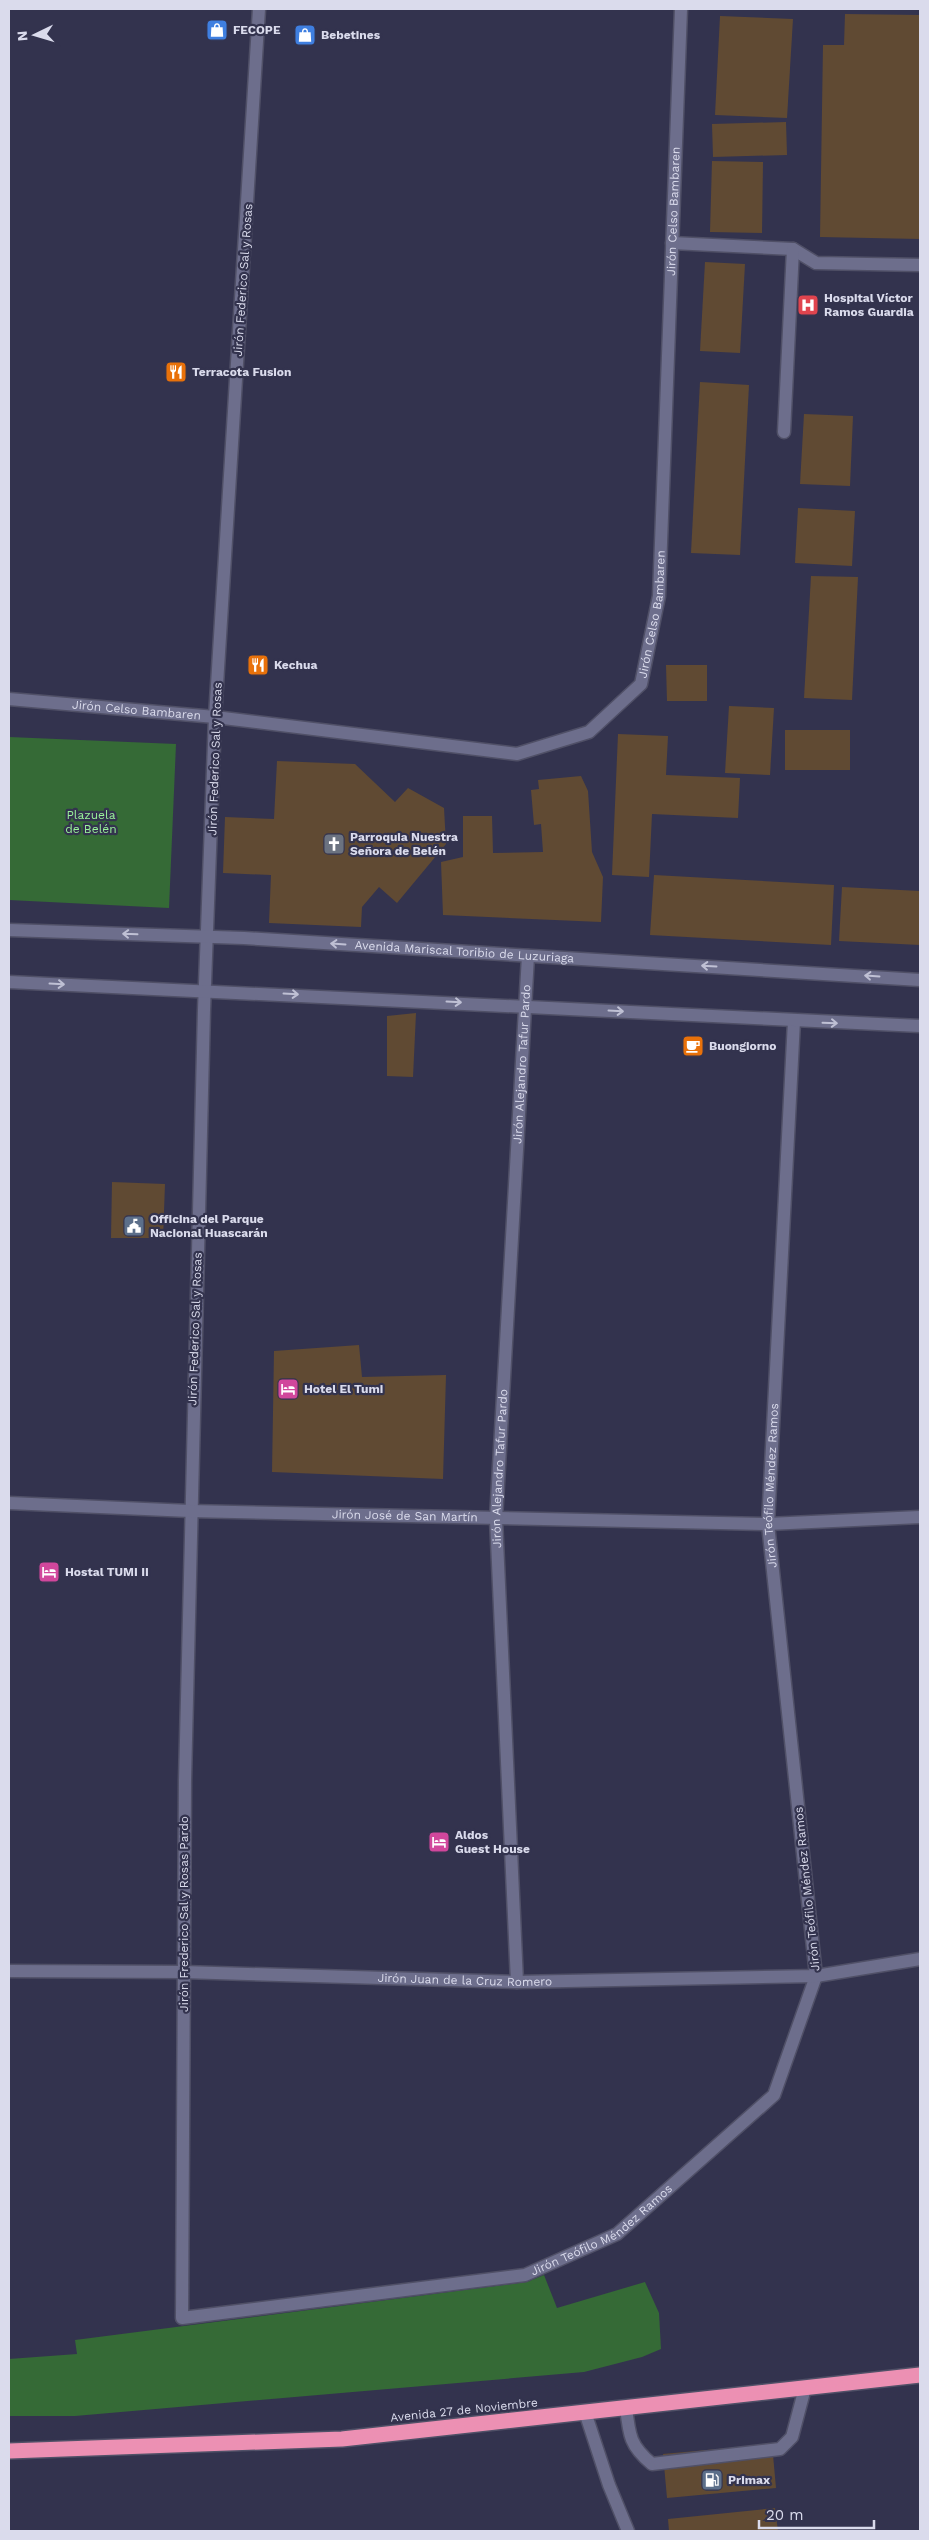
<svg xmlns="http://www.w3.org/2000/svg" width="929" height="2540" viewBox="0 0 929 2540" font-family="'Work Sans',sans-serif">
<style>
.green{fill:#356a36}
.building{fill:#604a33}
.lines{fill:none;stroke-linecap:round;stroke-linejoin:round}
.lane-casing{stroke:#505067;stroke-width:15}
.street-casing{stroke:#505067;stroke-width:15}
.secondary-casing{stroke:#505067;stroke-width:15}
.highway-casing{stroke:#505067;stroke-width:18}
.lane{stroke:#6d6e8c;stroke-width:12}
.street{stroke:#6d6e8c;stroke-width:12}
.secondary{stroke:#6d6e8c;stroke-width:12}
.highway{stroke:#ec90b3;stroke-width:15}
.oneway{stroke:#bfc0d4}
.labels{text-anchor:middle;dominant-baseline:central;stroke-width:4.5;stroke-linejoin:round;paint-order:stroke}
.poi-label{font-size:12px;font-weight:bold;fill:#dadbec;stroke:#33334e;text-anchor:start}
.street-label{font-size:12px;fill:#dadbec;stroke:#33334e}
.park-label{font-size:12px;fill:#9af29a;stroke:#33334e}
</style>
<rect width="100%" height="100%" fill="#33334e"/>
<g class="green">
<polygon points="9,737 176,744 169,908 9,900"/>
<polygon points="544,2275 557,2308 645,2282 659,2313 661,2349 642,2357 584,2372 75,2416 9,2416 9,2359 77,2354 75,2340 527,2282"/>
</g>
<g class="building">
<polygon points="845,14 920,15 920,239 820,237 823,45 844,45"/>
<polygon points="720,16 793,19 787,118 715,115"/>
<polygon points="786,122 787,155 713,157 712,124"/>
<polygon points="712,161 763,162 762,233 710,232"/>
<polygon points="705,262 745,264 740,353 700,351"/>
<polygon points="700,382 749,385 740,555 691,553"/>
<polygon points="804,414 853,416 850,486 800,484"/>
<polygon points="798,508 855,511 852,566 795,563"/>
<polygon points="811,576 858,577 852,700 804,698"/>
<polygon points="666,665 707,665 707,701 667,701"/>
<polygon points="729,706 774,708 770,775 725,773"/>
<rect x="785" y="730" width="65" height="40"/>
<polygon points="618,734 668,736 666,775 740,778 738,818 652,814 649,877 612,875"/>
<polygon points="277,761 355,764 395,802 408,788 444,808 446,844 397,903 379,887 362,907 361,927 269,923 271,875 223,873 225,817 274,819"/>
<polygon points="581,776 588,791 592,852 603,877 601,922 443,915 441,862 463,857 463,816 492,816 493,853 543,852 541,824 534,825 531,790 539,789 538,780"/>
<polygon points="654,875 834,885 831,945 650,935"/>
<polygon points="842,887 920,891 920,945 839,941"/>
<polygon points="416,1013 413,1077 387,1076 387,1016"/>
<polygon points="112,1182 165,1184 163,1238 111,1238"/>
<polygon points="359,1345 362,1377 446,1375 443,1479 272,1472 274,1351"/>
<polygon points="772,2444 776,2488 667,2498 663,2454"/>
<polygon points="775,2508 778,2531 669,2531 668,2519"/>
</g>
<g class="lines">
<g class="lane-casing">
<g id="lane">
<polyline points="672,243 793,249 816,263 920,265"/>
<polyline points="784,432 793,249"/>
<path d="M626,2407c3,28 4,39 26,57l128,-15 12,-12 13,-49"/>
<polyline points="585,2412 609,2485 628,2531"/>
</g>
</g>
<g class="street-casing">
<g id="street">
<path id="s1" d="M259,9l-44,708 -11,293 -19,770 -3,538 343,-43 92,-41 157,-139 42,-119 -48,-452 26,-503"/>
<path id="s2" d="M9,699l206,18 302,37 72,-22 52,-48 18,-88 22,-587"/>
<path id="s3" d="M9,1503l181,8 578,13 152,-7"/>
<path id="s4" d="M9,1971l174,1 334,10 299,-6 104,-17"/>
<path id="s5" d="M517,1982l-21,-463 32,-563"/>
</g>
</g>
<g class="secondary-casing">
<g id="secondary">
<path id="s6" d="M9,930l235,8 676,42"/>
<polyline points="9,982 920,1026"/>
</g>
</g>
<g class="highway-casing">
<polyline id="highway" points="9,2451 342,2439 920,2375"/>
</g>
<use href="#lane" class="lane"/>
<use href="#street" class="street"/>
<use href="#secondary" class="secondary"/>
<use href="#highway" class="highway"/>
</g>
<defs><path id="oneway-shaft" d="M-6 0H5M1.5-3L5.5 0L1.5 3" fill="none" stroke-width="1.6" stroke-linecap="round" stroke-linejoin="round" transform="scale(1.25)"/></defs>
<g class="oneway">
<use href="#oneway-shaft" transform="translate(130 934) rotate(-178)"/>
<use href="#oneway-shaft" transform="translate(338 944) rotate(-176)"/>
<use href="#oneway-shaft" transform="translate(709 966) rotate(-177)"/>
<use href="#oneway-shaft" transform="translate(872 976) rotate(-176)"/>
<use href="#oneway-shaft" transform="translate(57 984) rotate(3)"/>
<use href="#oneway-shaft" transform="translate(291 994) rotate(3)"/>
<use href="#oneway-shaft" transform="translate(454 1002) rotate(3)"/>
<use href="#oneway-shaft" transform="translate(616 1011) rotate(3)"/>
<use href="#oneway-shaft" transform="translate(830 1023) rotate(2)"/>
</g>
<defs>
<g id="shop-square" transform="scale(1.125)"><rect x="-9" y="-9" width="18" height="18" rx="4" fill="#3f7fe0" stroke="#33334e"/><path d="M-5-2.5h2.3a2.7 3.5 0 0 1 5.4 0H5L5.5 6h-11ZM-1.5-2.5h3a1.5 2.3 0 0 0-3 0Z" fill="#fff"/></g>
<g id="hospital-square" transform="scale(1.125)"><rect x="-9" y="-9" width="18" height="18" rx="4" fill="#e0444e" stroke="#33334e"/><path d="M-5-5h3v3.5h4V-5h3V5h-3V1.5h-4V5h-3Z" fill="#fff"/></g>
<g id="restaurant-square" transform="scale(1.125)"><rect x="-9" y="-9" width="18" height="18" rx="4" fill="#e8710a" stroke="#33334e"/><path d="M-5-6h1v4h1v-4h1v4h1v-4h1v5L-1.5 .5V6h-2V.5L-5-1ZM5-6V6H3V1.5H1.5Q1.5-4 5-6Z" fill="#fff"/></g>
<g id="church-square" transform="scale(1.125)"><rect x="-9" y="-9" width="18" height="18" rx="4" fill="#6b7280" stroke="#33334e"/><path d="M-1.2-6h2.4v3.5h3.3v2.4h-3.3V6h-2.4V-.1h-3.3v-2.4h3.3Z" fill="#fff"/></g>
<g id="cafe-square" transform="scale(1.125)"><rect x="-9" y="-9" width="18" height="18" rx="4" fill="#e8710a" stroke="#33334e"/><path d="M-5.5-4.5H6V0H3Q3 3.5 0 3.5H-2.5Q-5.5 3.5-5.5 0ZM3-3.2v2h1.7v-2ZM-6 4.5H4V6H-6Z" fill="#fff"/></g>
<g id="civic-square" transform="scale(1.125)"><rect x="-9" y="-9" width="18" height="18" rx="4" fill="#5c6f8a" stroke="#33334e"/><path d="M-.6-6.5H3V-4.5H.6V-3L4-1V1h2V6H-6V1h2V-1L-.6-3ZM-1.2 2.5V6h2.4V2.5Z" fill="#fff"/></g>
<g id="hotel-square" transform="scale(1.125)"><rect x="-9" y="-9" width="18" height="18" rx="4" fill="#d1479c" stroke="#33334e"/><path d="M-6-4.5h1.5V1H6V5H4.5V3h-9V5H-6ZM-4 0a1.8 1.8 0 1 1 3.6 0ZM.5 0V-2.5h3Q6-2.5 6 0Z" fill="#fff"/></g>
<g id="fuel-square" transform="scale(1.125)"><rect x="-9" y="-9" width="18" height="18" rx="4" fill="#5c6f8a" stroke="#33334e"/><path d="M-5.5-6h7V0h2V4h1.3V-2.5L3-4.5l.8-.8L6-3V5H2.5V1h-1V6h-7ZM-4.2-4.7v3.2H.2V-4.7Z" fill="#fff"/></g>
</defs>
<g fill-rule="evenodd">
<use href="#shop-square" x="217" y="30"/>
<use href="#shop-square" x="305" y="35"/>
<use href="#hospital-square" x="808" y="305"/>
<use href="#restaurant-square" x="176" y="372"/>
<use href="#restaurant-square" x="258" y="665"/>
<use href="#church-square" x="334" y="844"/>
<use href="#cafe-square" x="693" y="1046"/>
<use href="#civic-square" x="134" y="1226"/>
<use href="#hotel-square" x="288" y="1389"/>
<use href="#hotel-square" x="49" y="1572"/>
<use href="#hotel-square" x="439" y="1842"/>
<use href="#fuel-square" x="712" y="2480"/>
</g>
<g class="labels">
<g class="poi-label">
<text x="233" y="30">FECOPE</text>
<text x="321" y="35">Bebetines</text>
<text x="824" y="298">Hospital Víctor<tspan x="824" dy="14">Ramos Guardia</tspan></text>
<text x="192" y="372">Terracota Fusion</text>
<text x="274" y="665">Kechua</text>
<text x="350" y="837">Parroquia Nuestra<tspan x="350" dy="14">Señora de Belén</tspan></text>
<text x="709" y="1046">Buongiorno</text>
<text x="150" y="1219">Officina del Parque<tspan x="150" dy="14">Nacional Huascarán</tspan></text>
<text x="304" y="1389">Hotel El Tumi</text>
<text x="65" y="1572">Hostal TUMI II</text>
<text x="455" y="1835">Aldos<tspan x="455" dy="14">Guest House</tspan></text>
<text x="728" y="2480">Primax</text>
</g>
<g class="street-label">
<text stroke="none"><textPath href="#s2" startOffset="1132">Jirón Celso Bambaren</textPath></text>
<text transform="translate(243 280) rotate(-86)">Jirón Federico Sal y Rosas</text>
<text stroke="none"><textPath href="#s2" startOffset="728">Jirón Celso Bambaren</textPath></text>
<text stroke="none"><textPath href="#s2" startOffset="128">Jirón Celso Bambaren</textPath></text>
<text transform="translate(215 759) rotate(-88)">Jirón Federico Sal y Rosas</text>
<text stroke="none"><textPath href="#s6" startOffset="456">Avenida Mariscal Toribio de Luzuriaga</textPath></text>
<text stroke="none"><textPath href="#s5" startOffset="919">Jirón Alejandro Tafur Pardo</textPath></text>
<text transform="translate(195 1329) rotate(-88)">Jirón Federico Sal y Rosas</text>
<text stroke="none"><textPath href="#s5" startOffset="514">Jirón Alejandro Tafur Pardo</textPath></text>
<text stroke="none"><textPath href="#s1" startOffset="3586">Jirón Teófilo Méndez Ramos</textPath></text>
<text stroke="none"><textPath href="#s3" startOffset="396">Jirón José de San Martín</textPath></text>
<text transform="translate(807 1889) rotate(-96)">Jirón Teófilo Méndez Ramos</text>
<text transform="translate(184 1914) rotate(-90)">Jirón Frederico Sal y Rosas Pardo</text>
<text stroke="none"><textPath href="#s4" startOffset="456">Jirón Juan de la Cruz Romero</textPath></text>
<text stroke="none"><textPath href="#s1" startOffset="2746">Jirón Teófilo Méndez Ramos</textPath></text>
<text transform="translate(464 2410) rotate(-6)">Avenida 27 de Noviembre</text>
</g>
<g class="park-label">
<text x="91" y="815">Plazuela<tspan x="91" dy="14">de Belén</tspan></text>
</g>
</g>
<rect width="929" height="2540" fill="none" stroke="#dadbec" stroke-width="20"/>
<g transform="translate(35 35) rotate(265)" stroke="#33334e" stroke-width="4" paint-order="stroke">
<path d="M0-4L9 19L0 12L-9 19Z" fill="#dadbec"/>
<text y="-8" font-size="14" font-weight="bold" text-anchor="middle" fill="#dadbec">N</text>
</g>
<path d="M759 2520v8h115v-8" fill="none" stroke="#dadbec" stroke-width="2.5"/>
<text x="766" y="2520" font-size="15" fill="#dadbec" stroke="#33334e" stroke-width="4" paint-order="stroke">20 m</text>
</svg>
